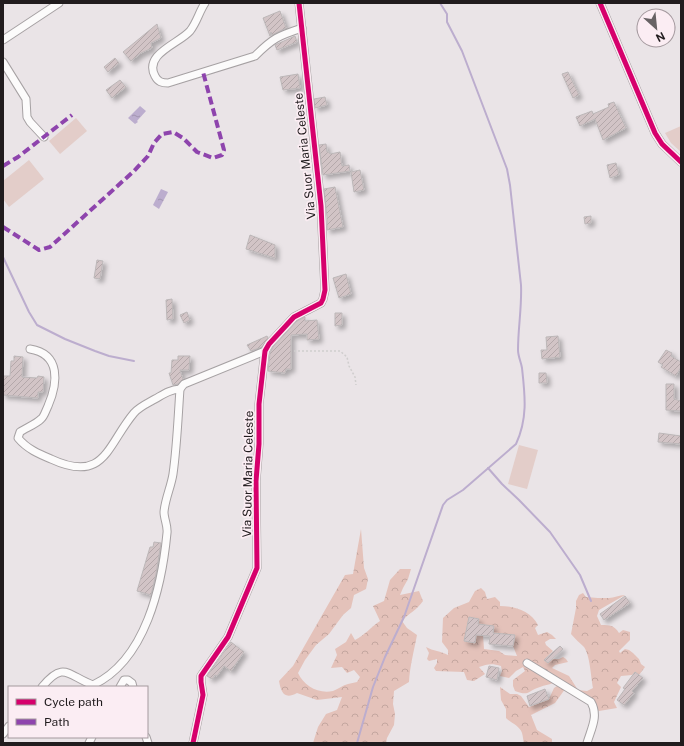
<svg xmlns="http://www.w3.org/2000/svg" width="684" height="746" viewBox="0 0 684 746" font-family="'Public Sans',sans-serif">
<style>
.green{fill:#e3cdc9}
.forest{fill:url(#forest-crowns);fill-rule:evenodd}
.water{fill:url(#water-ripples)}
.lines{fill:none;stroke-linecap:round;stroke-linejoin:round}
.stream{stroke:#bcadce;stroke-width:2}
.building{fill:url(#building-hatch);stroke:#bcb7b8;filter:url(#shadow)}
.minor-casing{stroke:#a6a1a3;stroke-width:9}
.path{stroke:#d0cece;stroke-width:1.5;stroke-dasharray:2 2;stroke-linecap:butt}
.minor{stroke:#fcfbfb;stroke-width:7}
.quiet{stroke:#8e44ad;stroke-width:4;stroke-dasharray:8 4;stroke-linecap:butt}
.cycleway-casing{stroke:#fbedf3;stroke-width:8}
.cycleway{stroke:#d6006c;stroke-width:5}
.labels{text-anchor:middle;dominant-baseline:central;stroke-width:3.5;stroke-linejoin:round;paint-order:stroke}
.street-label{font-size:12px;fill:#211c1e;stroke:#fbedf3}
</style>
<defs>
<pattern id="forest-crowns" width="20" height="18" patternUnits="userSpaceOnUse"><rect width="20" height="18" fill="#e4c2ba"/><path d="M2 6a3 3 0 1 1 6 0M12 15a3 3 0 1 1 6 0" fill="none" stroke="#c3a69f"/></pattern>
<pattern id="water-ripples" width="26" height="14" patternUnits="userSpaceOnUse"><rect width="26" height="14" fill="#bcadce"/><path d="M2 4q2-2 4 0t4 0M15 11q2-2 4 0t4 0" fill="none" stroke="#a194b0"/></pattern>
<pattern id="building-hatch" width="6" height="6" patternUnits="userSpaceOnUse"><rect width="6" height="6" fill="#d2c4c6"/><path d="M-1 1l2-2M0 6l6-6M5 7l2-2" fill="none" stroke="#b4a8aa"/></pattern>
<filter id="shadow"><feDropShadow dx="3.5" dy="3.5" stdDeviation="2" flood-color="#0004"/></filter>
</defs>
<rect width="100%" height="100%" fill="#eae4e7"/>
<g class="green">
<polygon points="76,118 87,131 60,154 49,141"/>
<polygon points="681,126 681,152 671,143 665,133"/>
<polygon points="29,160 44,179 9,207 3,199 3,181"/>
<polygon points="519,445 538,450 527,489 508,484"/>
</g>
<g class="forest">
<path d="M361,529l3,39 4,11 -2,10 -12,6 -3,13 -8,7 -14,19 -13,11 -11,15 -7,13c6,13 20,21 35,18 5,-2 10,-6 15,-7 3,-1 6,-1 9,-2l3,-5 -6,-7 -7,3 -5,-6 -11,1 6,-13 -2,-6 11,-7 5,-9 4,7c10,-5 16,-13 25,-19l-7,-15 11,-5 6,-21 10,-11h11l-3,10 -5,9 -3,7 19,-4 4,10c-6,9 -14,12 -21,20l5,7 10,7c-3,16 -7,30 -8,47l-15,9 -1,13 2,10 -1,11 -7,13 -1,5h-73l5,-16 8,-13 11,-4 5,-13 -25,3 -20,-7c-13,7 -16,-1 -18,-12l14,-15 52,-91 8,-1z"/>
<path d="M481,588l4,4 2,7 8,-2 5,5v4c14,0 31,5 38,19l-3,3 3,7 9,-3 5,3 4,4h-6l-5,3 1,3 7,6 -9,9 4,3 5,-4h6l4,-2 3,2 2,3 -13,3 -3,3 17,8 9,14 9,1 6,-3c-2,-10 -3,-33 -9,-41 -4,-4 -9,-8 -13,-13l5,-26v-7l3,-6 4,-2 3,4c8,1 16,1 23,1 5,0 10,-3 16,-3l-26,15 -2,6 4,9c9,0 13,0 18,8l4,-3 7,2v8l-11,11 1,2 5,-4 4,1 4,3 6,6 2,5 4,3 -6,8 -4,-3 -3,3 -11,1 -4,7 4,4 -7,15 3,6 -18,3 -3,-3 -28,-23 -13,18 -24,12 6,15 15,9v4h-28c-1,-3 -1,-7 -2,-10 -2,-7 -11,-10 -16,-15v-9l-5,-9 -1,-13 10,7h7l4,2 8,11 20,-8 5,-11 3,-2 -4,-3c-5,2 -8,2 -13,4 -12,3 -10,10 -25,4l-2,-5v-6l12,-9 -2,-4 -7,4 -7,7 -9,-2 2,-5 -1,-5c-9,-3 -14,-2 -22,1l6,7 -11,7 -7,-1 -3,-8 -28,-1 -2,-3 3,-5v-4l-8,2 -2,-2 2,-6 -3,-6c7,4 15,4 22,8v-5l-6,-8 1,-24 11,-10 15,-6 6,-11zM469,617l10,2 -4,24 -11,-2zM484,625l10,1 -1,7 21,2 -1,11 4,10 -12,-1 -6,-4 -15,-2 -1,-14z"/>
</g>
<g class="water">
<polygon points="140,106 146,111 137,121 138,122 135,124 128,118"/>
<polygon points="161,189 168,192 159,209 153,205"/>
</g>
<g class="lines">
<g class="stream">
<polyline points="3,257 29,312 37,325 65,339 95,351 109,356 134,361"/>
<polyline points="488,468 502,484 519,500 550,532 580,575 591,601"/>
<path d="M357,743l16,-56 12,-30 19,-40 39,-112 4,-5 16,-10 53,-46c12,-26 9,-49 6,-76 -1,-6 -4,-12 -4,-18 0,-22 4,-43 3,-65l-11,-100 -3,-16 -45,-118 -15,-29v-8l-7,-11"/>
</g>
</g>
<g class="building">
<polygon points="280,11 286,28 272,35 271,32 270,36 263,18"/>
<polygon points="157,24 161,38 151,43 152,48 141,53 131,61 123,52"/>
<polygon points="295,36 297,42 277,50 275,45"/>
<polygon points="115,58 119,63 108,72 104,67"/>
<polygon points="568,72 579,95 573,98 562,74"/>
<polygon points="298,74 300,88 283,90 280,77"/>
<polygon points="120,80 126,87 112,98 106,90"/>
<polygon points="325,97 327,105 315,108 314,99"/>
<polygon points="614,102 626,128 603,140 595,119 580,126 576,117 592,111 593,114 609,107 608,104"/>
<polygon points="326,144 327,152 329,152 330,154 340,152 342,166 349,165 350,171 323,175 319,145"/>
<polygon points="616,163 619,175 610,178 607,165"/>
<polygon points="360,170 364,190 354,192 351,172"/>
<polygon points="335,187 343,227 327,230 327,217 324,189"/>
<polygon points="591,216 591,223 585,224 584,217"/>
<polygon points="250,235 275,245 275,258 246,249"/>
<polygon points="97,260 103,261 100,279 94,278"/>
<polygon points="346,274 351,294 339,298 333,278"/>
<polygon points="172,299 173,319 167,320 166,300"/>
<polygon points="187,312 190,320 184,323 180,315"/>
<polygon points="335,313 342,313 342,325 335,326"/>
<polygon points="305,317 305,321 317,320 319,339 307,340 307,334 291,335 291,369 286,369 285,373 268,371 270,353 273,347 297,321"/>
<polygon points="267,336 268,338 262,347 251,351 247,345"/>
<polygon points="558,336 560,357 542,359 541,350 547,350 546,337"/>
<polygon points="666,350 672,353 671,356 681,362 681,367 676,376 661,367 663,365 658,362"/>
<polygon points="14,356 23,357 22,377 37,378 38,376 44,377 43,392 38,392 38,398 3,395 3,376 10,376 11,361 14,361"/>
<polygon points="178,356 190,356 189,370 180,370 183,379 178,384 173,385 169,373 171,373 172,360 178,360"/>
<polygon points="539,373 546,373 547,383 539,383"/>
<polygon points="666,384 674,384 674,399 681,401 681,411 666,410"/>
<polygon points="659,433 681,436 681,444 658,442"/>
<polygon points="154,542 161,543 156,574 151,595 137,591 150,547 153,547"/>
<polygon points="625,596 630,603 604,620 600,614"/>
<polygon points="469,617 479,619 478,624 494,626 493,633 515,635 513,646 489,644 490,636 476,635 475,643 464,641"/>
<polygon points="231,642 244,652 231,671 224,666 217,676 215,675 212,679 207,676"/>
<polygon points="560,646 563,649 548,663 544,660"/>
<polygon points="489,666 499,668 497,680 486,677"/>
<polygon points="635,672 643,678 632,691 634,693 624,705 617,700 625,689 623,688"/>
<polygon points="545,689 549,699 530,706 527,696"/>
</g>
<g class="lines">
<g class="minor-casing">
<g id="minor">
<path d="M205,3c-6,9 -8,19 -15,28 -10,12 -47,23 -35,45 3,6 7,7 13,7l87,-27c18,-18 23,-20 47,-28"/>
<polyline points="600,3 655,133 662,144 681,162"/>
<polyline points="3,40 59,3"/>
<polyline points="3,62 26,99 27,117 30,122 44,137"/>
<path d="M30,349c31,5 28,34 18,57 -2,4 -4,11 -7,13 -5,5 -15,9 -21,13l-2,6c9,11 21,16 33,21 54,25 56,-14 83,-46 5,-6 14,-10 21,-14 9,-5 14,-9 25,-10"/>
<path d="M527,663l64,39c8,14 0,27 -4,41"/>
<path d="M42,687c22,-27 26,-11 51,-2 53,-25 69,-100 74,-152 1,-7 -3,-14 -3,-21 1,-13 7,-25 9,-38 4,-28 5,-57 7,-85l4,-5 81,-33"/>
<polyline points="120,687 124,680 128,680 132,683 133,687"/>
<polyline points="3,734 9,726"/>
<polyline points="146,737 148,743"/>
<polyline points="89,743 92,737"/>
<polyline points="193,743 203,695 201,682 201,676 228,637 257,568 256,481 259,444 259,404 265,351 269,344 294,317 321,303 323,299 325,290 321,206 299,3"/>
</g>
</g>
<polyline class="path" points="294,351 340,351 347,357 349,366 355,377 356,385"/>
<use href="#minor" class="minor"/>
<g class="quiet">
<polyline points="3,166 18,157 72,115"/>
<polyline points="3,227 39,250 50,247 134,171 148,156 154,143 162,134 173,132 183,138 197,152 213,158 222,155 224,150 203,72"/>
</g>
<g class="cycleway-casing">
<g id="cycleway">
<polyline points="600,3 655,133 662,144 681,162"/>
<polyline points="193,743 203,695 201,682 201,676 228,637 257,568 256,481 259,444 259,404 265,351 269,344 294,317 321,303 323,299 325,290 321,206 299,3"/>
</g>
</g>
<use href="#cycleway" class="cycleway"/>
</g>
<g class="labels">
<g class="street-label">
<text transform="translate(305 156) rotate(-96)">Via Suor Maria Celeste</text>
<text transform="translate(248 474) rotate(-89)">Via Suor Maria Celeste</text>
</g>
</g>
<rect width="684" height="746" fill="none" stroke="#211c1e" stroke-width="8"/>
<rect x="8" y="686" width="140" height="52" fill="#fbedf3" stroke="#a4999e"/>
<rect x="16" y="699" width="20" height="6" fill="#d6006c" stroke="#a4999e"/>
<text x="44" y="706" font-size="12" fill="#211c1e">Cycle path</text>
<rect x="16" y="719" width="20" height="6" fill="#8e44ad" stroke="#a4999e"/>
<text x="44" y="726" font-size="12" fill="#211c1e">Path</text>
<g transform="translate(656 28) rotate(153)"><circle r="19" fill="#fbedf3" stroke="#a4999e"/>
<path d="M0-3L7 15L0 10L-7 15Z" fill="#676264"/>
<text y="-6" font-size="11" font-weight="bold" text-anchor="middle" fill="#211c1e">N</text>
</g>
</svg>
